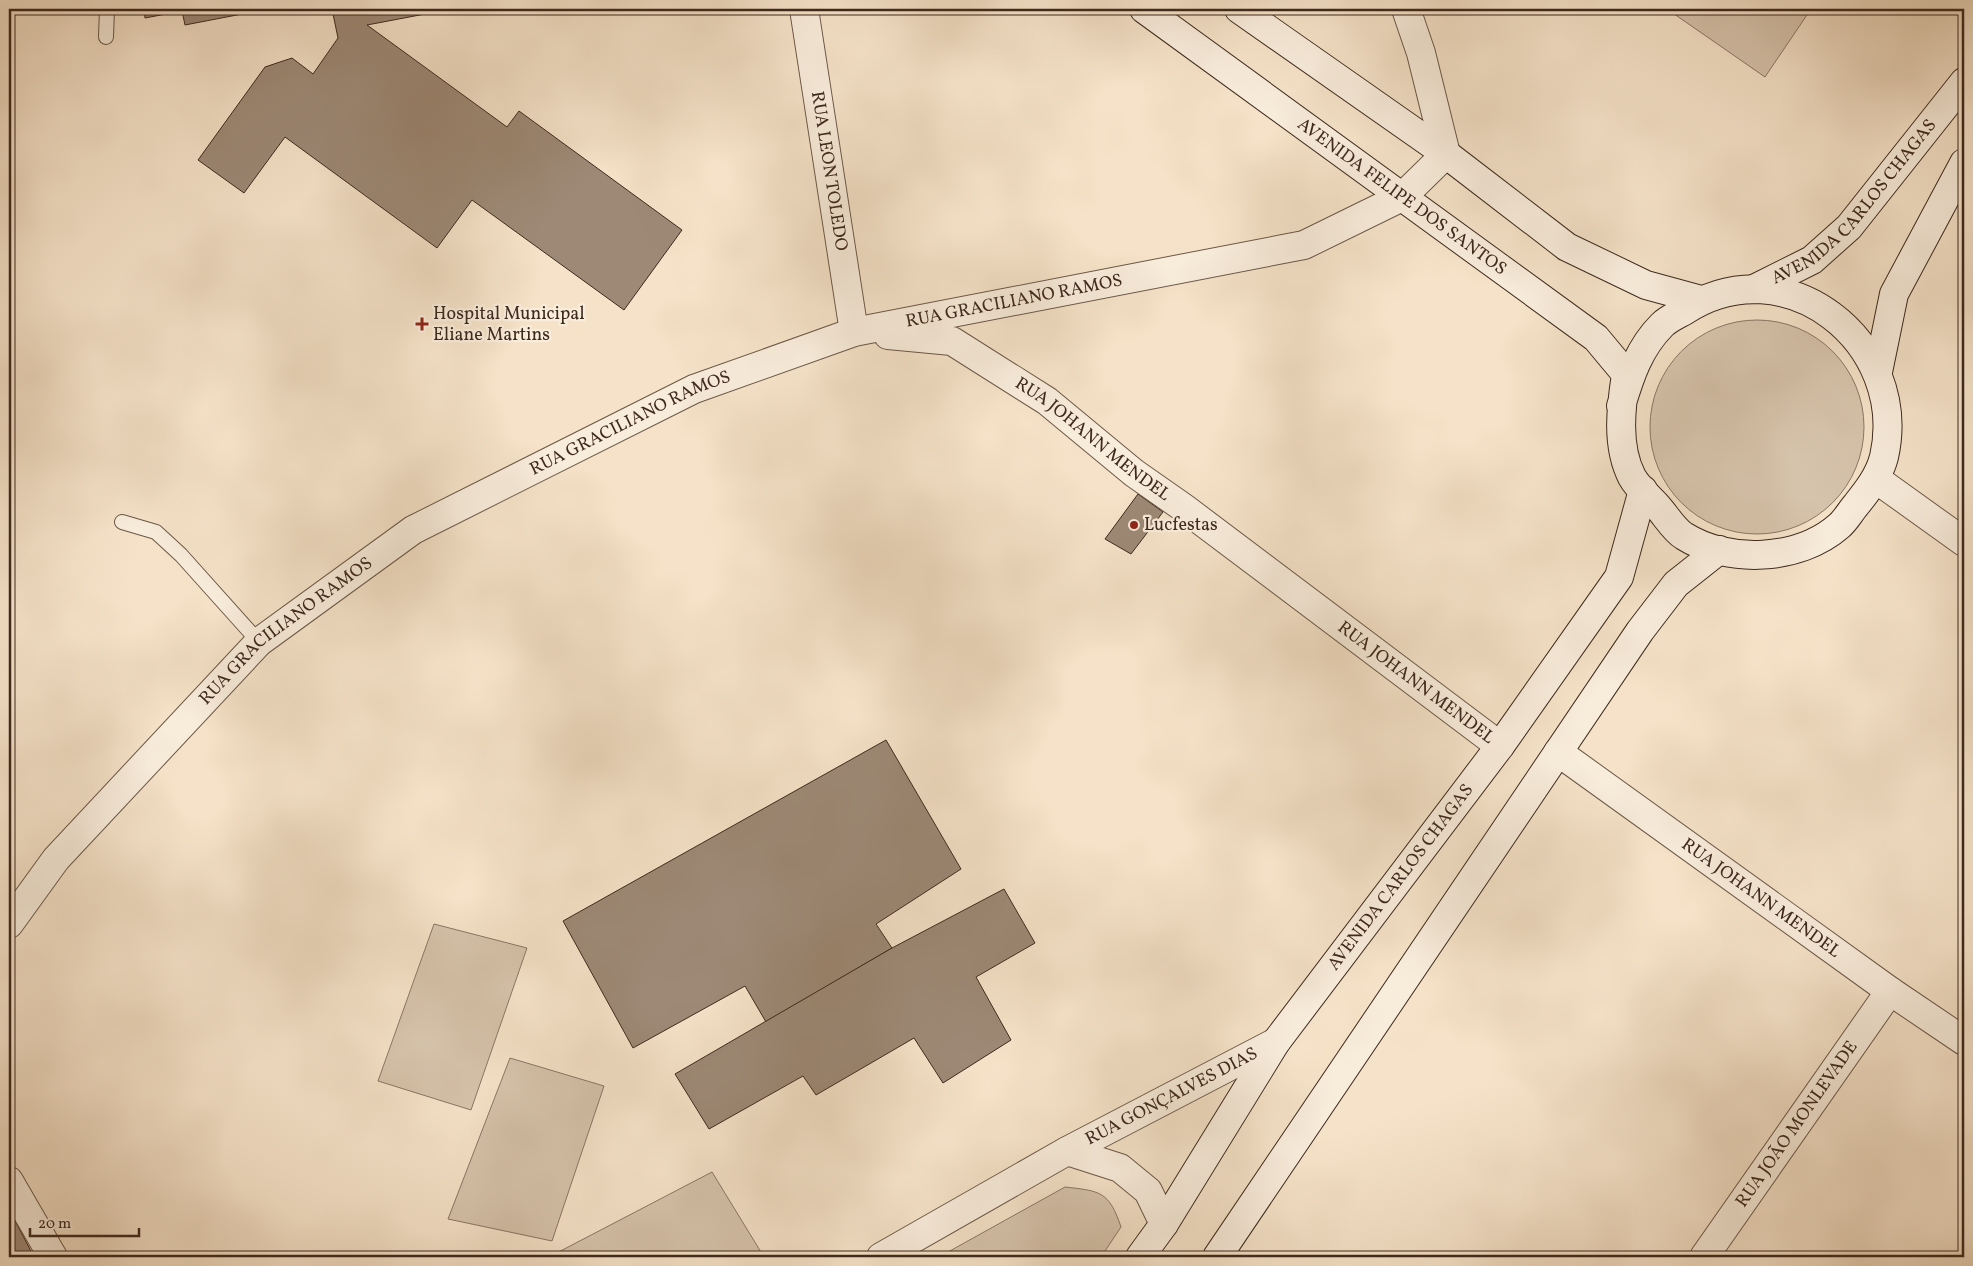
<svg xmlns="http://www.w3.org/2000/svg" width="1973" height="1266" viewBox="0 0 1973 1266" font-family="Vollkorn,serif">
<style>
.green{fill:#d6c3ab;stroke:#8a7664}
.building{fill:#9d8976;stroke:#3e291d}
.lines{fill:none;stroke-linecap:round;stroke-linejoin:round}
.lane-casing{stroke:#6c5748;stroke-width:16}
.street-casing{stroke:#6c5748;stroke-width:30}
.secondary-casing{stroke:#3e291d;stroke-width:30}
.lane{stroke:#f8ecdb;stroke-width:14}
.street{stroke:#f8ecdb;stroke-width:28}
.secondary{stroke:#f8ecdb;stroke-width:28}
.poi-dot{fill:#8f2418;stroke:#f8ecdb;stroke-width:2}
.labels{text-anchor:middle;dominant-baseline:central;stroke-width:4.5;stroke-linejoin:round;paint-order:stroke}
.street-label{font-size:18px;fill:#3e291d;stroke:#f8ecdb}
.poi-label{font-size:18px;fill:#3e291d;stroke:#f8ecdb;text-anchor:start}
</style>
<rect width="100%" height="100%" fill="#f5e2c8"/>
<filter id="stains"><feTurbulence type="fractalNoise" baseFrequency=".004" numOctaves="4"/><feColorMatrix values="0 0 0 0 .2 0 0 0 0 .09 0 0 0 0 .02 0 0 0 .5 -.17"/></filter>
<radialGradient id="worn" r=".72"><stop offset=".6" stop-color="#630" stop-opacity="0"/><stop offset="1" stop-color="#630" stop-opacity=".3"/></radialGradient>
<g class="green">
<polygon points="1667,9 1811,9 1765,77"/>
<circle cx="1757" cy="427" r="107"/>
<polygon points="434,924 527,948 471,1110 378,1081"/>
<polygon points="510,1058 604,1086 552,1241 448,1219"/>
<polygon points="712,1172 764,1257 549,1257"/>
<path d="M1065,1187c35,4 44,4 56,40l-20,30h-162z"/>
</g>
<g class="building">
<polygon points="144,9 268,9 185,25 182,11 145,18"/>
<polygon points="332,9 424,9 425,14 367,25 507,127 519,111 682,230 624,310 472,200 437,248 285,137 244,193 198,160 265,67 292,58 313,74 338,38"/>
<polygon points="1138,494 1163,512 1131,554 1105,539"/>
<polygon points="886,740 961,869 876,924 892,948 766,1022 745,986 633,1048 563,921"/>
<polygon points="1004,889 1035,943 976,977 1011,1040 943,1083 914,1038 816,1095 803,1076 709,1129 675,1074 892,948"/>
<polygon points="9,1209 34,1257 9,1257"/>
</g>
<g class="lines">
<g class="lane-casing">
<g id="lane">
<polyline points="106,37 107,9"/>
<polyline points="122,522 156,532 181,555 259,642"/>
</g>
</g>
<g class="street-casing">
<g id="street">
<path id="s1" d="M804,9l50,323"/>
<path id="s2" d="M888,335l64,6 95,60 87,72 50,35 316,238"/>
<polyline points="1876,479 1964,542"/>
<path id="s3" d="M1558,752l332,239 74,50"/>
<path id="s4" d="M9,924l47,-65 203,-217 154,-112 281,-141 160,-57 450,-87 98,-48 44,-43 -25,-101 -15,-44"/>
<polyline points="1067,1151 1120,1168 1148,1191 1164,1224"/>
<polyline points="9,1181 53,1257"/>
<path id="s5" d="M881,1257l186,-106 209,-109"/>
<path id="s6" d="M1704,1257l186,-266"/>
</g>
</g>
<g class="secondary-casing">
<g id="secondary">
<path id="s7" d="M1144,9l452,329 30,36c-5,33 -10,72 6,103 6,11 18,21 26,30 8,9 16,23 26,29 44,28 115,25 155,-10 7,-6 11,-14 17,-21 12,-15 23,-29 28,-48 26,-115 -99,-213 -200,-146 -7,4 -16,8 -22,14 -23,23 -32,51 -41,81"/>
<polyline points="1239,9 1446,154 1567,247 1646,285 1701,300"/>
<path id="s8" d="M1754,289l58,-29 37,-33 115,-145"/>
<polyline points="1878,372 1894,294 1964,163"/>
<path id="s9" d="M1140,1257l24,-33 112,-182 224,-296 119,-169 24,-87"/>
<polyline points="1217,1257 1640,631 1676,584 1719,550"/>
</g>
</g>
<use href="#lane" class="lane"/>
<use href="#street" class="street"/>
<use href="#secondary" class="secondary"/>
</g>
<g class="poi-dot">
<path d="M419.5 316.5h5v5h5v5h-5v5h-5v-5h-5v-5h5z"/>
<circle cx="1134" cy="525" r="5"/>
</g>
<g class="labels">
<g class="street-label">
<text stroke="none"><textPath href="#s1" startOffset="164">RUA LEON TOLEDO</textPath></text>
<text stroke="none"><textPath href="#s7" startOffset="319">AVENIDA FELIPE DOS SANTOS</textPath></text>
<text stroke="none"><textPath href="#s8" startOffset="135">AVENIDA CARLOS CHAGAS</textPath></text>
<text stroke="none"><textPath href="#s4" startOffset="1215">RUA GRACILIANO RAMOS</textPath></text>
<text stroke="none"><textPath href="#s4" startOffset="810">RUA GRACILIANO RAMOS</textPath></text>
<text stroke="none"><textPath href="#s2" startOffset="236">RUA JOHANN MENDEL</textPath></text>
<text stroke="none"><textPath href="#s4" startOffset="405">RUA GRACILIANO RAMOS</textPath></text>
<text stroke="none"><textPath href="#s2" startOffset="641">RUA JOHANN MENDEL</textPath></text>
<text stroke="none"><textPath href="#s9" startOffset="461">AVENIDA CARLOS CHAGAS</textPath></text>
<text stroke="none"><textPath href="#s3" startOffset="250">RUA JOHANN MENDEL</textPath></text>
<text stroke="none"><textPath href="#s5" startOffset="332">RUA GONÇALVES DIAS</textPath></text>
<text stroke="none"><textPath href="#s6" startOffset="162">RUA JOÃO MONLEVADE</textPath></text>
</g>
<g class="poi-label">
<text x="433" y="314">Hospital Municipal<tspan x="433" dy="21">Eliane Martins</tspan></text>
<text x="1144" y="525">Lucfestas</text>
</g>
</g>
<rect width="1973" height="1266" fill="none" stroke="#f5e2c8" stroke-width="30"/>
<rect x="10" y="10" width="1953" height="1246" fill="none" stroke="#3e291d" stroke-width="2.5"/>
<rect x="15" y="15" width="1943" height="1236" fill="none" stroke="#3e291d"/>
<path d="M30 1228v8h109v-8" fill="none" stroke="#3e291d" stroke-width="2.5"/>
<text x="38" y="1228" font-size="15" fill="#3e291d" stroke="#f8ecdb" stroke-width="4" paint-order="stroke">20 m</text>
<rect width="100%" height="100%" filter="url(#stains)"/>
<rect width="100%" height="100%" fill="url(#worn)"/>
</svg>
